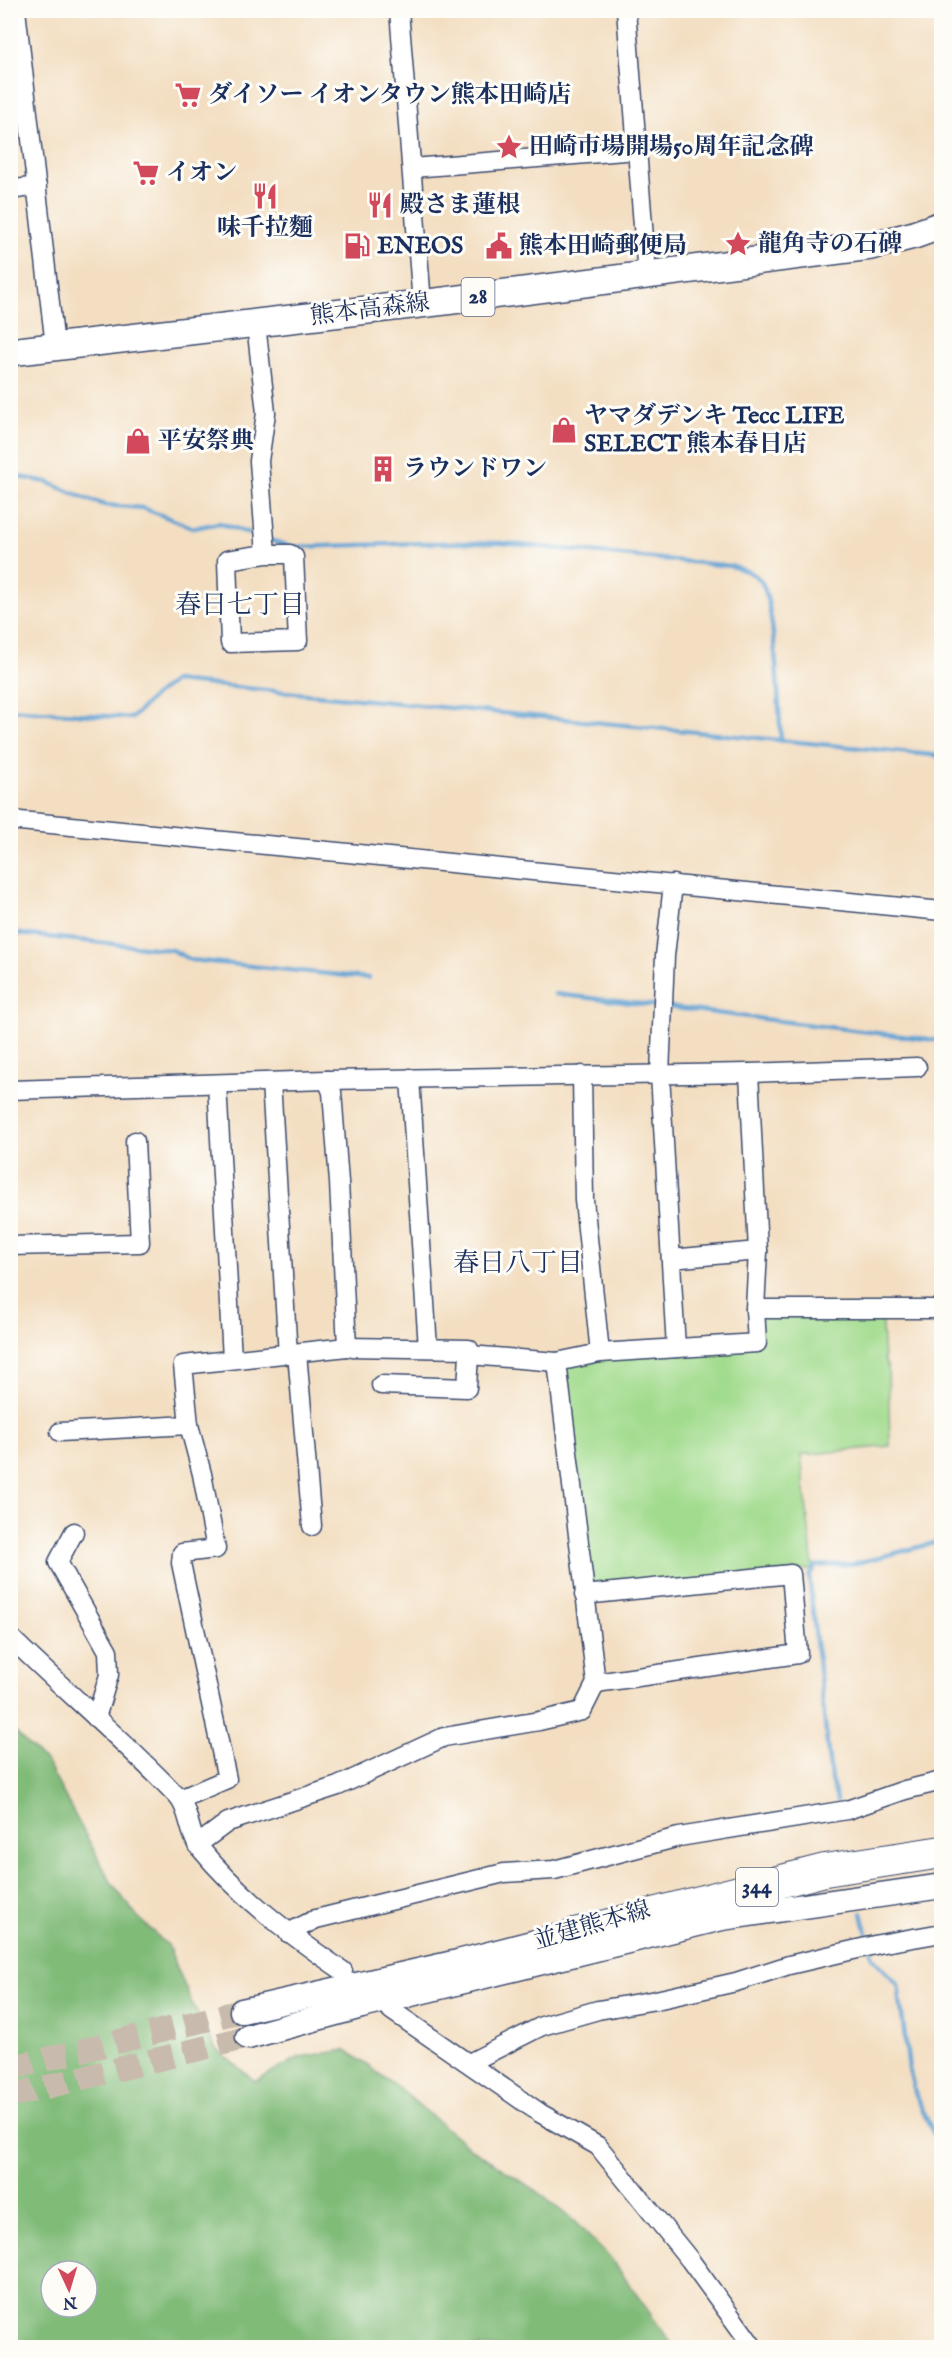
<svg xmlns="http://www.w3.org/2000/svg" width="952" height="2358" viewBox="0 0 952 2358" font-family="'IM FELL English','Noto Serif JP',serif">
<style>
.green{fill:#a1db8d;stroke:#5e8576;stroke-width:1.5}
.forest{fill:#80bb78;stroke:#4e756b;stroke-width:1.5;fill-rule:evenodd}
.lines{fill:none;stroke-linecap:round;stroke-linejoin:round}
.stream{stroke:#5fa0d2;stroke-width:4.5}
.secondary-tunnel{stroke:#c8bbad;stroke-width:24;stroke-dasharray:24 12;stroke-linecap:butt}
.street-casing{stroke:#3b496d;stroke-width:21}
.secondary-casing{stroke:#3b496d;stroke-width:27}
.primary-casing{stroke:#3b496d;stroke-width:30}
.highway-casing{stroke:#3b496d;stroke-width:34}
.street{stroke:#fff;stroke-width:18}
.secondary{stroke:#fff;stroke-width:24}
.primary{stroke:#fff;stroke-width:27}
.highway{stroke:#fff;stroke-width:32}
.labels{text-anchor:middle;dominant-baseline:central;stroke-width:6;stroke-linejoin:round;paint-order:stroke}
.shield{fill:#fdfcf7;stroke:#5f6c8c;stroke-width:1.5}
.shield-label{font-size:22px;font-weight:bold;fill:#1b2f5e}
.poi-label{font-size:24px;font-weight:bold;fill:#1b2f5e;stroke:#fdfcf7;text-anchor:start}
.street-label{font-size:24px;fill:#1b2f5e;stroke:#fdfcf7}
.neighbourhood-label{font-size:26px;fill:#1b2f5e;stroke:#fdfcf7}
</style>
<rect width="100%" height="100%" fill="#fdfcf7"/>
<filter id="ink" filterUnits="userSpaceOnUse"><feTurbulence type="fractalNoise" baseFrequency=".0167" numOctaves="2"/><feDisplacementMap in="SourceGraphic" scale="12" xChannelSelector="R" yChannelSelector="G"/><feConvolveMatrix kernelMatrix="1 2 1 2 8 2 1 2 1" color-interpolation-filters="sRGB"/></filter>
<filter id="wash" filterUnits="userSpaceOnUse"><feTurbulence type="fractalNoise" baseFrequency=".008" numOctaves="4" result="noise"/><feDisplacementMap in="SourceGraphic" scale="24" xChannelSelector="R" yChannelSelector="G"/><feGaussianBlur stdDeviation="1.35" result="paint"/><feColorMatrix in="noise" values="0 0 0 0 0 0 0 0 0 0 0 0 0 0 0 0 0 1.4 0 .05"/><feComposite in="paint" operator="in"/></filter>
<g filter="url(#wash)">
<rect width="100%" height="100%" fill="#f3dec1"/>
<polygon class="green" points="755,1309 881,1310 884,1360 888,1368 890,1446 801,1455 813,1569 584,1595 557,1362 757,1343"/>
<path class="forest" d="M11,1728l36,35 64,119 23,31 34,33 23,55 25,48 39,32 45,-24 46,-7 54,39 66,56 72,47 37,30 37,38 62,87h-663zM51,2271h36v36h-36z"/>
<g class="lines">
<g class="stream">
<polyline points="10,475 47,482 87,499 105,505 143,508 194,528 219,523 261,537"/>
<path d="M269,540l23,7 135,-4h74l230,23c10,3 22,6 29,14 15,17 19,133 21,161"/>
<polyline points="10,709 132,718 152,698 174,681 942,756"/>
<polyline points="10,933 172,950 191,960 368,978"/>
<polyline points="555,994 659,1006"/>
<polyline points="667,1007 942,1041"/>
<polyline points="837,1800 831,1780 809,1576 815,1566 853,1564 942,1541"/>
<polyline points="862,1913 869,1942"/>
<polyline points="871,1950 873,1958 898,1984 909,2069 916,2096 942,2152"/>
</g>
</g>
</g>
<g filter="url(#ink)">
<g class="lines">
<g class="secondary-tunnel">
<polyline points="10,2068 242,2011"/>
<polyline points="10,2096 248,2037"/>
</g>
<g class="street-casing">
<g id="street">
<polyline points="16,10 55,346"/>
<polyline points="399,10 422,304"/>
<polyline points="626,10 647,276"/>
<polyline points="412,168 637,150"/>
<polyline points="10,190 37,186"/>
<polyline points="256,324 266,413 259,461 266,554 290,554 294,557 298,641 230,643 227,560 266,554"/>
<polyline points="10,820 942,911"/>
<polyline points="673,884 665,956 660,1074 676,1348"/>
<polyline points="582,1075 584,1200 600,1353"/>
<polyline points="410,1078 428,1348"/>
<polyline points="271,1082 288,1355"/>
<polyline points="217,1084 232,1359"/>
<polyline points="10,1090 327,1080 749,1073 917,1067"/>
<polyline points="10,1246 140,1243 135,1141"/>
<polyline points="671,1259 758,1251"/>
<polyline points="755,1309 942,1309"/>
<polyline points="347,1347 469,1349 469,1355"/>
<polyline points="297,1353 312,1526"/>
<polyline points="381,1385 467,1388 469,1355 557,1362 600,1353 757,1343 755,1309 758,1251 749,1073"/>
<polyline points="60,1432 189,1425"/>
<polyline points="74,1532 58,1562 108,1651 109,1675 96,1718"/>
<polyline points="584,1595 791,1574 798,1654 596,1683"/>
<path d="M10,1637c55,54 115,104 168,160 12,13 10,36 21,50 41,50 91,88 144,124"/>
<polyline points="180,1799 227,1779 181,1563 182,1553 216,1549 202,1474 189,1425 183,1365 347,1347 339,1182 332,1092 327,1080"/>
<polyline points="197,1845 228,1822 338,1786 444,1737 539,1721 582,1711 596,1683 557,1362"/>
<polyline points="288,1933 316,1919 504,1873 554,1870 679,1837 847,1810 905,1790 942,1781"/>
<polyline points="391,2010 540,2113 598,2146 690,2260 754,2348"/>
<polyline points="469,2063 542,2026 598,2010 656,2000 736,1982 789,1965 879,1944 942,1933"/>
</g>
</g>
<g class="secondary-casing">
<g id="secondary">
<polyline points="242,2011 458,1962 591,1928"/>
<polyline points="248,2037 362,2006 722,1918 942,1886"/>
</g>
</g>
<g class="primary-casing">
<polyline id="primary" points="10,352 445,301 871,246 914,235 942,225"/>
</g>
<g class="highway-casing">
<polyline id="highway" points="575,1934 825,1870 942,1852"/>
</g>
<use href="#street" class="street"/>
<use href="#secondary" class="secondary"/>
<use href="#primary" class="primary"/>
<use href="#highway" class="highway"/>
</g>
</g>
<defs>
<g id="supermarket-bare" transform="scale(2.07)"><path d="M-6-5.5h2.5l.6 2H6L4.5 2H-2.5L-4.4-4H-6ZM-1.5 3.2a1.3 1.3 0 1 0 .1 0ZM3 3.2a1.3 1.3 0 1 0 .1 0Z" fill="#d1495b" stroke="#fdfcf7" stroke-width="2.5" paint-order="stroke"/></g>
<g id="sight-bare" transform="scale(2.07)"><path d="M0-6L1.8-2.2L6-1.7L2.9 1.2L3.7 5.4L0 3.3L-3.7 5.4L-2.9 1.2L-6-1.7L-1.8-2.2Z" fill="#d1495b" stroke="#fdfcf7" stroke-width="2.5" paint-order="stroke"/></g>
<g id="restaurant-bare" transform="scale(2.07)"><path d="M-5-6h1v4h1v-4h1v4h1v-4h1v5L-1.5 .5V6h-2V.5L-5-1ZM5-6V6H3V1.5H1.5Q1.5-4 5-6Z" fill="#d1495b" stroke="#fdfcf7" stroke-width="2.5" paint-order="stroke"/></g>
<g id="fuel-bare" transform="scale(2.07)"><path d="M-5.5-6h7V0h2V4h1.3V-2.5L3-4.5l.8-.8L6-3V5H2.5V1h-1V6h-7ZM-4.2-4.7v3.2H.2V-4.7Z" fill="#d1495b" stroke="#fdfcf7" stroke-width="2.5" paint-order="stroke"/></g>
<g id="civic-bare" transform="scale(2.07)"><path d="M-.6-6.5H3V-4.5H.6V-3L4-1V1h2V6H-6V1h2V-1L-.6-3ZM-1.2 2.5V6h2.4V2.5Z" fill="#d1495b" stroke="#fdfcf7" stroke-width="2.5" paint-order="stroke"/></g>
<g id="shop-bare" transform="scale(2.07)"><path d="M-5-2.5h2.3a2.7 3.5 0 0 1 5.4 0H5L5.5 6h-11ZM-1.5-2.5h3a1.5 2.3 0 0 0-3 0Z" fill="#d1495b" stroke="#fdfcf7" stroke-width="2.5" paint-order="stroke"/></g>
<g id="building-bare" transform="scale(2.07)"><path d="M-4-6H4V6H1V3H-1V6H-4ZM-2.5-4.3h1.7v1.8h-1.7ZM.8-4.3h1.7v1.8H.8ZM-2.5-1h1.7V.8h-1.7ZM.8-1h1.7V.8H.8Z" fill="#d1495b" stroke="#fdfcf7" stroke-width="2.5" paint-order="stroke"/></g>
</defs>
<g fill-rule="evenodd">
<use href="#supermarket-bare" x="188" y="95"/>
<use href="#sight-bare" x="509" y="147"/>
<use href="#supermarket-bare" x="146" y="173"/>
<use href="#restaurant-bare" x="265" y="196"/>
<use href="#restaurant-bare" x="380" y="205"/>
<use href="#sight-bare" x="738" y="244"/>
<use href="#fuel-bare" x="357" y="246"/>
<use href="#civic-bare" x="499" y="246"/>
<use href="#shop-bare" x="564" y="430"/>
<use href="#shop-bare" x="138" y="441"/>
<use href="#building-bare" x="383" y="469"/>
</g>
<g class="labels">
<g class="shield">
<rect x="461.5" y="278" width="33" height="38" rx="4.5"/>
<rect x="736" y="1868" width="42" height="38" rx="4.5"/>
</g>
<g class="shield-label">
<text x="478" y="297">28</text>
<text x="757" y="1887">344</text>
</g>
<g class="poi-label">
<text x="208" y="95">ダイソー イオンタウン熊本田崎店</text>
<text x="529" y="147">田崎市場開場50周年記念碑</text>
<text x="166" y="173">イオン</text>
<text x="400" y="205">殿さま蓮根</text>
<text x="265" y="228" text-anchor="middle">味千拉麵</text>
<text x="758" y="244">龍角寺の石碑</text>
<text x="377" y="246">ENEOS</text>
<text x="519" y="246">熊本田崎郵便局</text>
<text x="584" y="416">ヤマダデンキ Tecc LIFE<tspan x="584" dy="28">SELECT 熊本春日店</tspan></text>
<text x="158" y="441">平安祭典</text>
<text x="403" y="469">ラウンドワン</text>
</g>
<g class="street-label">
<text transform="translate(370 310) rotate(-7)">熊本高森線</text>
<text transform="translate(592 1926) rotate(-16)">並建熊本線</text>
</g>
<g class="neighbourhood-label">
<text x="240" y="605">春日七丁目</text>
<text x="518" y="1263">春日八丁目</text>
</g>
</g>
<rect width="952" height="2358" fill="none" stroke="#fdfcf7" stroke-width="36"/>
<g transform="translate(69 2289) rotate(176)"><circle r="28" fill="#fdfcf7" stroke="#a3aaba" stroke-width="1.5"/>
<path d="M0-4.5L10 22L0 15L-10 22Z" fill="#d1495b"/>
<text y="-9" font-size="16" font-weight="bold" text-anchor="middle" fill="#1b2f5e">N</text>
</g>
</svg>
